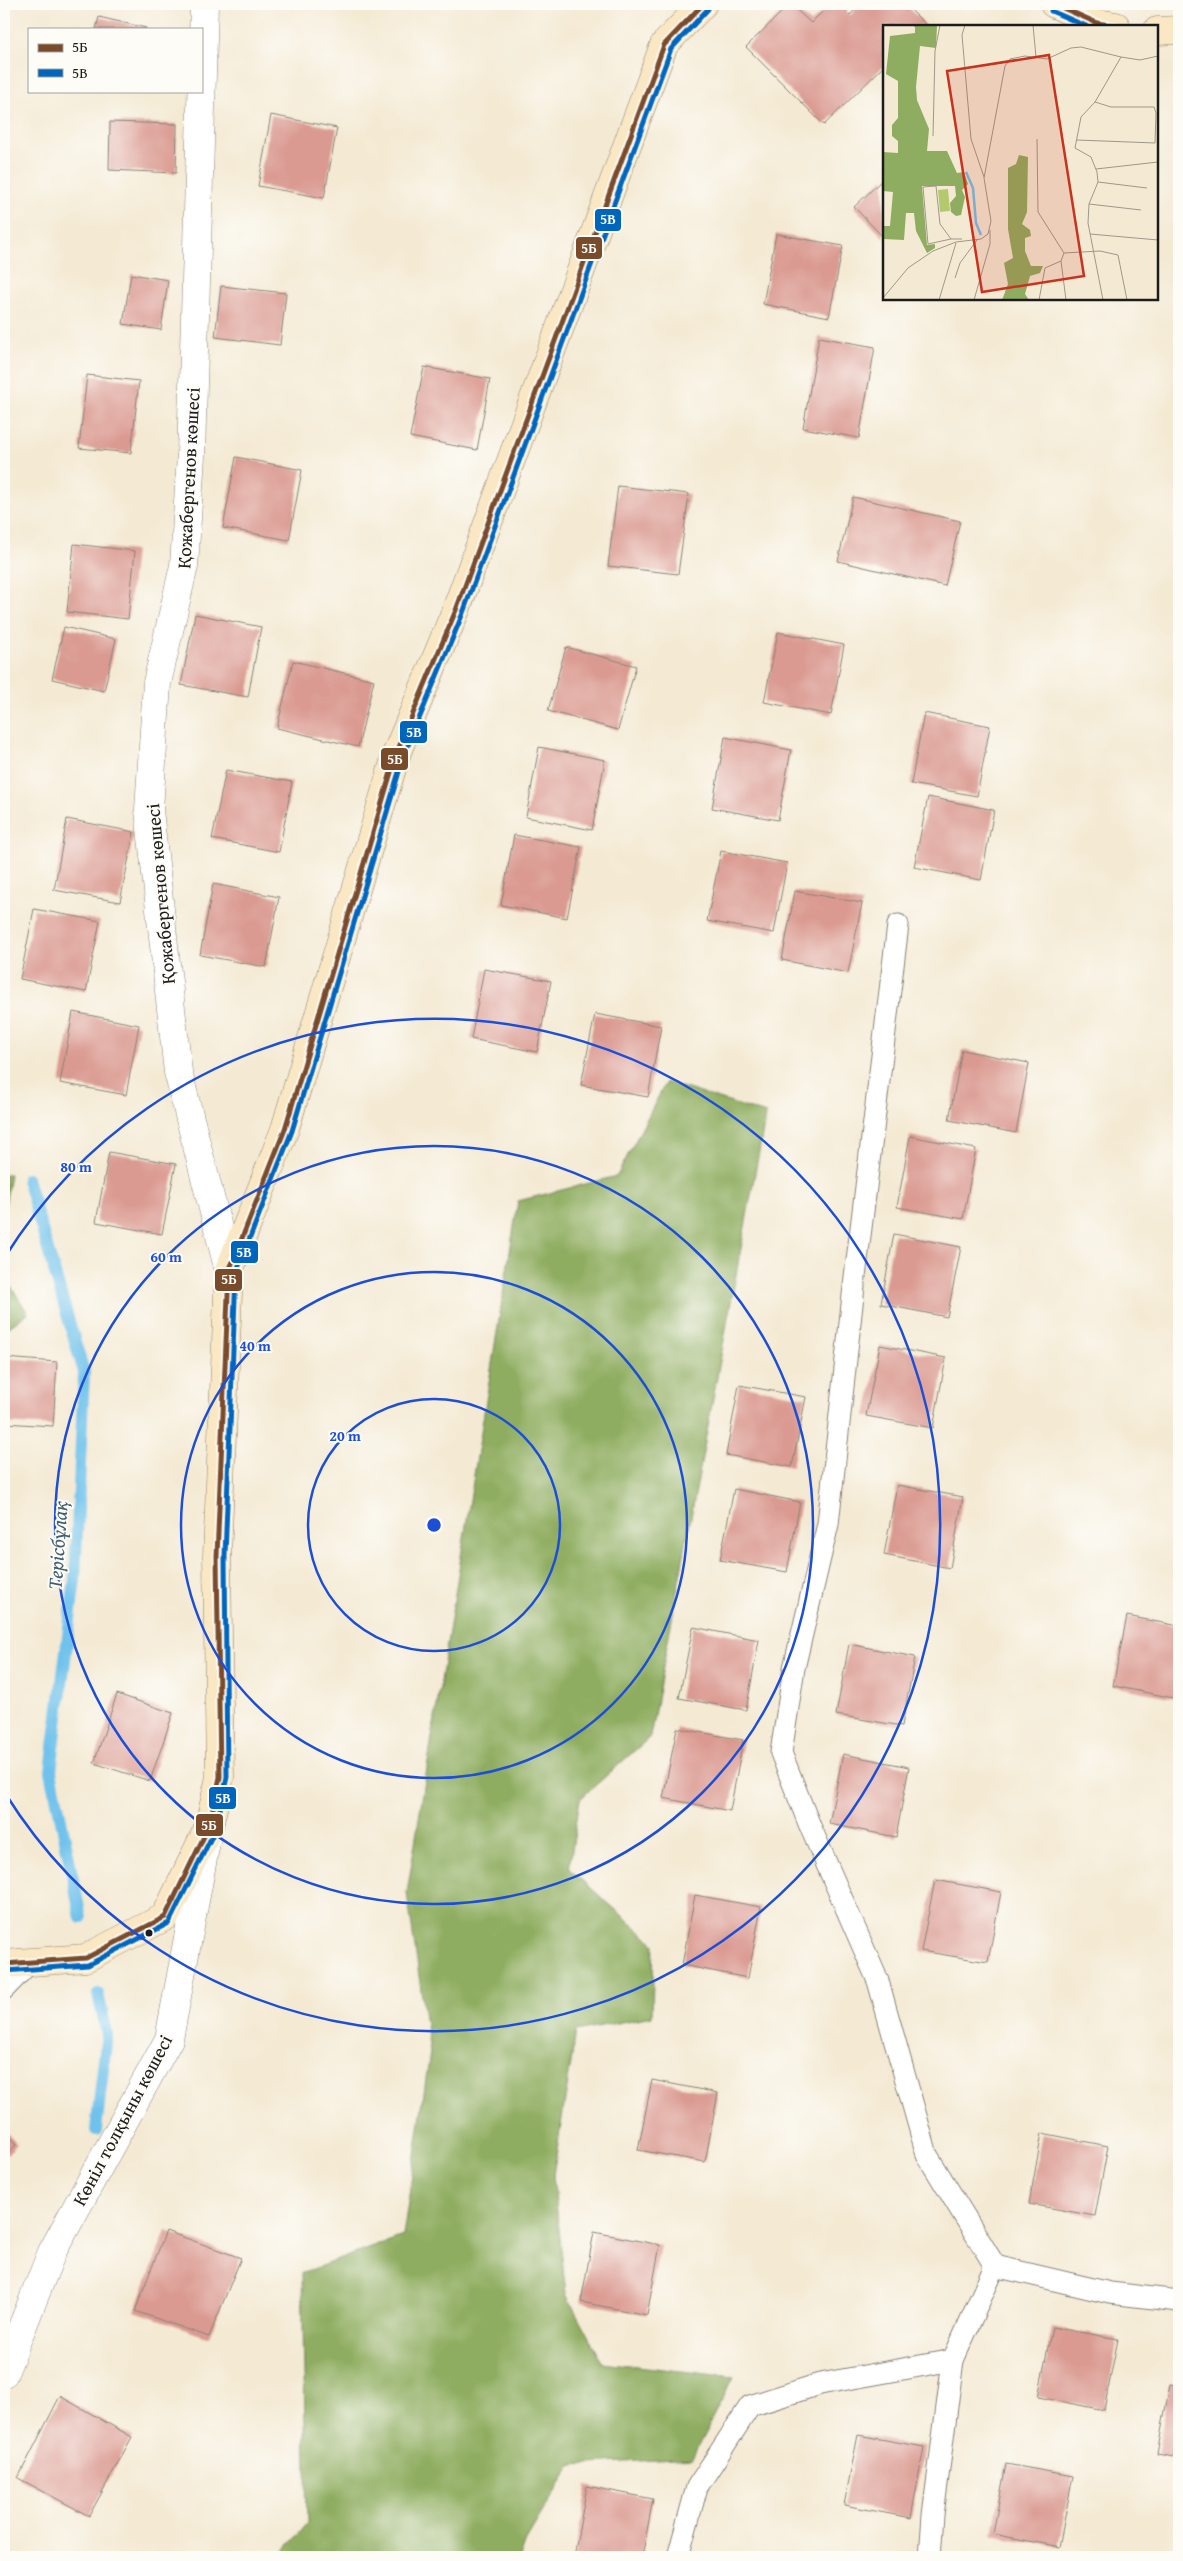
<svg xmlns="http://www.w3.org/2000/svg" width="1183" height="2561" viewBox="0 0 1183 2561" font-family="'Gentium Book Plus',serif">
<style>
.forest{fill:#8fad60;stroke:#56643e}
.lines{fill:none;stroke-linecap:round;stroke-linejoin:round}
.stream{stroke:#70c2ec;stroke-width:12}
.building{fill:#da9a91}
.lane-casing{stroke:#888378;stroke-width:23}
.street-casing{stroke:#888378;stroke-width:29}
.secondary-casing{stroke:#888378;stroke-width:29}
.lane{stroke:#fff;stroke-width:21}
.street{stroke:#fff;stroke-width:28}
.secondary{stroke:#fae7c3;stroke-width:28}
.bus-1-casing{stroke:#fdfcf7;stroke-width:9}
.bus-2-casing{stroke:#fdfcf7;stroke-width:9}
.bus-1{stroke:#7a4b2a;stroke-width:5}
.bus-2{stroke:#0065bd;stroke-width:5}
.ring{fill:none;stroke:#1d4ed8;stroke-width:2.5}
.bus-dot{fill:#1c1c1c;stroke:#fdfcf7;stroke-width:2}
.labels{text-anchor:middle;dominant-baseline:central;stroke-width:4;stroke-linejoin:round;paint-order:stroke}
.street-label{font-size:19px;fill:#1c1c1c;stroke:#fdfcf7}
.water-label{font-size:20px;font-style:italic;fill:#3e5e6f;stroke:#fdfcf7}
.inset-river{fill:none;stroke:#70c2ec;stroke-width:2.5}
.inset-road{fill:none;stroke:#9e988a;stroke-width:1}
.view{fill:#c8321e;fill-opacity:0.15;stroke:#c8321e;stroke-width:2.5}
.inset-edge{fill:none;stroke:#1c1c1c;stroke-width:2.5}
.centre{fill:#1d4ed8;stroke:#fdfcf7;stroke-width:2.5}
.ring-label{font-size:15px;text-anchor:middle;font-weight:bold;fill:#1d4ed8;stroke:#fdfcf7;stroke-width:4;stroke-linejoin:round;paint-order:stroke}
.line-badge{stroke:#fdfcf7;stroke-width:2}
.badge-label{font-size:14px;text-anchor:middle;font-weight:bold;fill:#fff}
</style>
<rect width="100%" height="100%" fill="#fdfcf7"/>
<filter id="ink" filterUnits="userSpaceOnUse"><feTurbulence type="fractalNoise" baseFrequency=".02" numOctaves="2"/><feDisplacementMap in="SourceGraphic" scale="10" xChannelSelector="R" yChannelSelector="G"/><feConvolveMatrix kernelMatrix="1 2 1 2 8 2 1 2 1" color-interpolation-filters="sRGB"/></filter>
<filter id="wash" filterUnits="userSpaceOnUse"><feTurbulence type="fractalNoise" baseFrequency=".0096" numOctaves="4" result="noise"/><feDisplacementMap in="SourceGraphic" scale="20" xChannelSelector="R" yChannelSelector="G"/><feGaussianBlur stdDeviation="1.12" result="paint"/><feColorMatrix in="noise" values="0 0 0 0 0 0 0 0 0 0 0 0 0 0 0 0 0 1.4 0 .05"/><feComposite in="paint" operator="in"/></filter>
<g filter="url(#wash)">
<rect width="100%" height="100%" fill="#f4ead4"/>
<g class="forest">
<polygon points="666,1082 766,1114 650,1737 580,1799 569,1869 654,1943 652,2016 576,2031 553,2175 566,2294 602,2362 734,2377 692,2458 571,2465 527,2539 520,2557 278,2557 307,2523 302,2273 403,2236 430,2052 407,1893 518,1201 617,1176"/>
<polygon points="4,1174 10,1174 4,1212"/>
<polygon points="4,1275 28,1313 4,1331"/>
</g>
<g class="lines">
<g class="stream">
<polyline points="27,1179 84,1372 75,1579 51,1771 81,1918"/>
<polyline points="96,2130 107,2034 98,1994"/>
</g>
</g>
<g id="blocks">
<g class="building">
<polygon points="790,4 811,23 830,4 839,4 850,15 861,4 905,4 926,25 884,26 884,66 824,125 746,47"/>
<polygon points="99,17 146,28 146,29 96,29"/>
<polygon points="271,115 337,128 324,198 258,186"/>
<polygon points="110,122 177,124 176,173 109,170"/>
<polygon points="884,178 884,238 854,207"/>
<polygon points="776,234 843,246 829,317 763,304"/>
<polygon points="131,274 168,280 161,330 123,324"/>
<polygon points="221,286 286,293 280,345 215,337"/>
<polygon points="819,337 875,347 859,438 803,428"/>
<polygon points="424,367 490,379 477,450 410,437"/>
<polygon points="87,375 139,381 131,453 79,448"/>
<polygon points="236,457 302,470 289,540 223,528"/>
<polygon points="618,486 689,494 678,574 608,566"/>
<polygon points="853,497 960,521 945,586 838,561"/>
<polygon points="74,544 135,551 128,619 67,612"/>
<polygon points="195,614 261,627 248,697 181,685"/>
<polygon points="64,627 116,639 104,691 52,679"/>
<polygon points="778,632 844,645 831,715 764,702"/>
<polygon points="566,647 636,666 618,730 548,711"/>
<polygon points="293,661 374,680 358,747 277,728"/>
<polygon points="924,713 990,726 977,796 911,784"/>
<polygon points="725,737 791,750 778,820 712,808"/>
<polygon points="539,747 605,760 592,830 526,817"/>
<polygon points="226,770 292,782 279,852 212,839"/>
<polygon points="928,797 994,810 981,880 914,867"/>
<polygon points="67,819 134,832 120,902 54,890"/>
<polygon points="514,835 581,847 567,918 501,905"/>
<polygon points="721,851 787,863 774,933 707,921"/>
<polygon points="213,884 279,897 266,967 200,955"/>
<polygon points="795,891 862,903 848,973 782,960"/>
<polygon points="34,909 100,921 86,992 20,979"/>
<polygon points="484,969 551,981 537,1052 471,1039"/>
<polygon points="73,1012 139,1025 126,1095 60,1083"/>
<polygon points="595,1014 661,1026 648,1097 581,1085"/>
<polygon points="962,1050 1029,1063 1016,1133 949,1120"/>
<polygon points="910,1136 976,1149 963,1219 897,1207"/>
<polygon points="109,1152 176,1164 162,1234 96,1222"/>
<polygon points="894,1234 961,1247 947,1317 881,1304"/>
<polygon points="880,1345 946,1358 933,1428 866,1416"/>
<polygon points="4,1358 57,1362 53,1426 4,1423"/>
<polygon points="739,1385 806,1397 792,1467 726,1455"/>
<polygon points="897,1485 963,1497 950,1568 884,1555"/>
<polygon points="734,1489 800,1502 787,1572 720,1560"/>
<polygon points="1127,1616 1179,1626 1179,1699 1113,1686"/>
<polygon points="693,1627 759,1640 746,1710 679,1698"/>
<polygon points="849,1644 915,1657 902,1726 836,1715"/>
<polygon points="117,1694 173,1713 150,1781 94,1763"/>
<polygon points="677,1728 743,1740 730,1811 663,1798"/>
<polygon points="843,1754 909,1767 896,1837 829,1824"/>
<polygon points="935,1880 1001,1892 988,1962 921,1951"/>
<polygon points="695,1895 761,1907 748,1978 682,1965"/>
<polygon points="652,2080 718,2093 705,2162 638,2150"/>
<polygon points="4,2130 17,2144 4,2157"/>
<polygon points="1042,2133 1108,2146 1095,2216 1029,2204"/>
<polygon points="166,2231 241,2258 209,2337 135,2311"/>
<polygon points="594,2232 660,2245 647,2315 581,2302"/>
<polygon points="1052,2327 1118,2339 1104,2410 1038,2397"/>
<polygon points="1170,2384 1179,2386 1179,2458 1157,2454"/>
<polygon points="60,2396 132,2437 89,2516 18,2478"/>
<polygon points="858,2435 924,2447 911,2518 844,2505"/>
<polygon points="1006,2464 1073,2476 1059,2547 993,2534"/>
<polygon points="587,2486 653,2499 642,2557 574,2557"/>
</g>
</g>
</g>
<g filter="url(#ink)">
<use href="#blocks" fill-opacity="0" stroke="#888378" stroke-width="1"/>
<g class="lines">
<g class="lane-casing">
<g id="lane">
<polyline points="898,925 855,1277 828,1524 794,1668 781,1753 810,1826 878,1981 927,2155 995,2266"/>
<polyline points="4,1989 30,1962"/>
<polyline points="678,2557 697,2487 750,2406 820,2384 953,2360 995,2266 1110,2293 1179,2301"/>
<polyline points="930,2557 933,2515 953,2360"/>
</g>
</g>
<g class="street-casing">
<g id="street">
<polyline points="204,4 191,455 184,566 157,683 149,810 178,1072 229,1271"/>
<polyline points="4,2373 52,2252 169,2039 206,1842"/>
</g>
</g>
<g class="secondary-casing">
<g id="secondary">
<polyline points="1054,4 1097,23 1116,26"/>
<polyline points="1157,31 1179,30"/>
<polyline points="4,1964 86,1958 165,1917 209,1826 220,1777 217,1556 229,1271 285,1129 397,752 456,610 664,45 703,4"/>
</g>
</g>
<use href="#lane" class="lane"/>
<use href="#street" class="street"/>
<use href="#secondary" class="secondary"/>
<g class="bus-1-casing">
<g id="bus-1">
<polyline points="1054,4 1097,23 1116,26"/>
<polyline points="4,1964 86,1958 165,1917 209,1826 220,1777 217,1556 229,1271 285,1129 397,752 456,610 664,45 703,4"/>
</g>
</g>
<g class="bus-2-casing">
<g id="bus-2">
<polyline points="1051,11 1086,26"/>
<polyline points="5,1971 88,1965 169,1923 216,1828 227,1777 225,1556 236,1273 292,1131 404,755 463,613 671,49 708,9"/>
</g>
</g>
<use href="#bus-1" class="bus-1"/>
<use href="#bus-2" class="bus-2"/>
</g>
</g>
<g class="ring">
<circle cx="434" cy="1525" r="126"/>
<circle cx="434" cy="1525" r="253"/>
<circle cx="434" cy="1525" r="379"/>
<path d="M5 1257A506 506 0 1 1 5 1793"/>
</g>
<circle class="bus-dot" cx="149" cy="1933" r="4.5"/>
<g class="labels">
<g class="street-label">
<text transform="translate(188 478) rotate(-87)">Қожабергенов көшесі</text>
<text transform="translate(160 894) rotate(-95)">Қожабергенов көшесі</text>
<text transform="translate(122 2120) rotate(-62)">Көніл толқыны көшесі</text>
</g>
<g class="water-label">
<text transform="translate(57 1545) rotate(-86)">Терісбұлақ</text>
</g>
</g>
<g transform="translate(883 25)">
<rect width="275" height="275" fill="#f4ead4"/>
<path d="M65,164l2,22 -10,1 -2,-22z" fill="#b4c96d"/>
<path d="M29,0h25l-1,23 -16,-2 -4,41 1,13 12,29 -2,22h20l10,22 7,-1 4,12 -6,6 3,7 -4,18 -5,1 -5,-4 -1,-9 6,-7 -1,-10h-33l5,59 8,-1v4l-8,5 -11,-22 -2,-18h-8l-2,27 -21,-1v-13h7l3,-34 -10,-1v-39l15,1v-12l-6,-5v-11l6,-7v-37l-12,-7 4,-38 25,-3v-6zM136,130l9,2 -1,55 -5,12 8,6 1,6 -6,2v13l6,15h12l-3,7 -10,3 -5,18 4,6h-27l6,-16 -4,-21 9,-5 -5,-29v-61l8,-4z" fill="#8fad60"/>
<path class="inset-river" d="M83,147l7,16 3,35 5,12"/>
<path class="inset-road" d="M82,0l-3,10 9,104 13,38M150,0l3,32M50,111l2,-85 5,-26M154,114l1,73 26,41M194,115l78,3 1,-30 -2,-6h-43l-16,-5M213,144l62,-7M215,157l49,6M206,179l52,6M207,209l68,6M68,214l-23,5 -5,-57 13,-1 4,38 11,15h11M178,236l5,39M72,253l5,-15 17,-23M0,273l25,-30 25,-17 23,-9 25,-3 7,-5 3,-13 -7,-43 21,-112 5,-7 15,-3 22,3 24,-11 10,-1 40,10 19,3 18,-4M56,275l17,-57M91,275l16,-56v-14M156,275l6,-32 16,-7 3,-8 36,-2 18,4 9,45M220,275l-15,-77 1,-19 9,-22 -1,-10 -6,-15 -16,-9 6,-31 14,-15 26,-45"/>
<path class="view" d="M166,30l35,221 -102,16 -35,-221z"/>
<rect width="275" height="275" class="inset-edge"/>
</g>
<circle cx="434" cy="1525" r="8" class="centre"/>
<g class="ring-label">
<text x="76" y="1172">80 m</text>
<text x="166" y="1262">60 m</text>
<text x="255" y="1351">40 m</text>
<text x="345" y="1441">20 m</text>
</g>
<g class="line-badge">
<rect x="594" y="208" width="28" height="24" rx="5" fill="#0065bd"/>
<rect x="575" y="236" width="28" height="24" rx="5" fill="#7a4b2a"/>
<rect x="399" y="720" width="29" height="24" rx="5" fill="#0065bd"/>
<rect x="380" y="747" width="29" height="24" rx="5" fill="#7a4b2a"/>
<rect x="230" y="1240" width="29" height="24" rx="5" fill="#0065bd"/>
<rect x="214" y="1268" width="29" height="24" rx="5" fill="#7a4b2a"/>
<rect x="208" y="1786" width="29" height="24" rx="5" fill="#0065bd"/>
<rect x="195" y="1813" width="29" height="24" rx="5" fill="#7a4b2a"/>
</g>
<g class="badge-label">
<text x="608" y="224">5В</text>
<text x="589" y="253">5Б</text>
<text x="414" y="737">5В</text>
<text x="395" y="764">5Б</text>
<text x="244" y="1257">5В</text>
<text x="229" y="1284">5Б</text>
<text x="223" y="1803">5В</text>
<text x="209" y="1830">5Б</text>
</g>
<rect width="1183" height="2561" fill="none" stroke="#fdfcf7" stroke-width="20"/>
<rect x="28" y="28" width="175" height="65" fill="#fdfcf7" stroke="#a3a29f"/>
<rect x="38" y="44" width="25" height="8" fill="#7a4b2a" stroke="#a3a29f"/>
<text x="72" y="52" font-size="15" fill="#1c1c1c">5Б</text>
<rect x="38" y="69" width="25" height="8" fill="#0065bd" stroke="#a3a29f"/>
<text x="72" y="78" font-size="15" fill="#1c1c1c">5В</text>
</svg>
